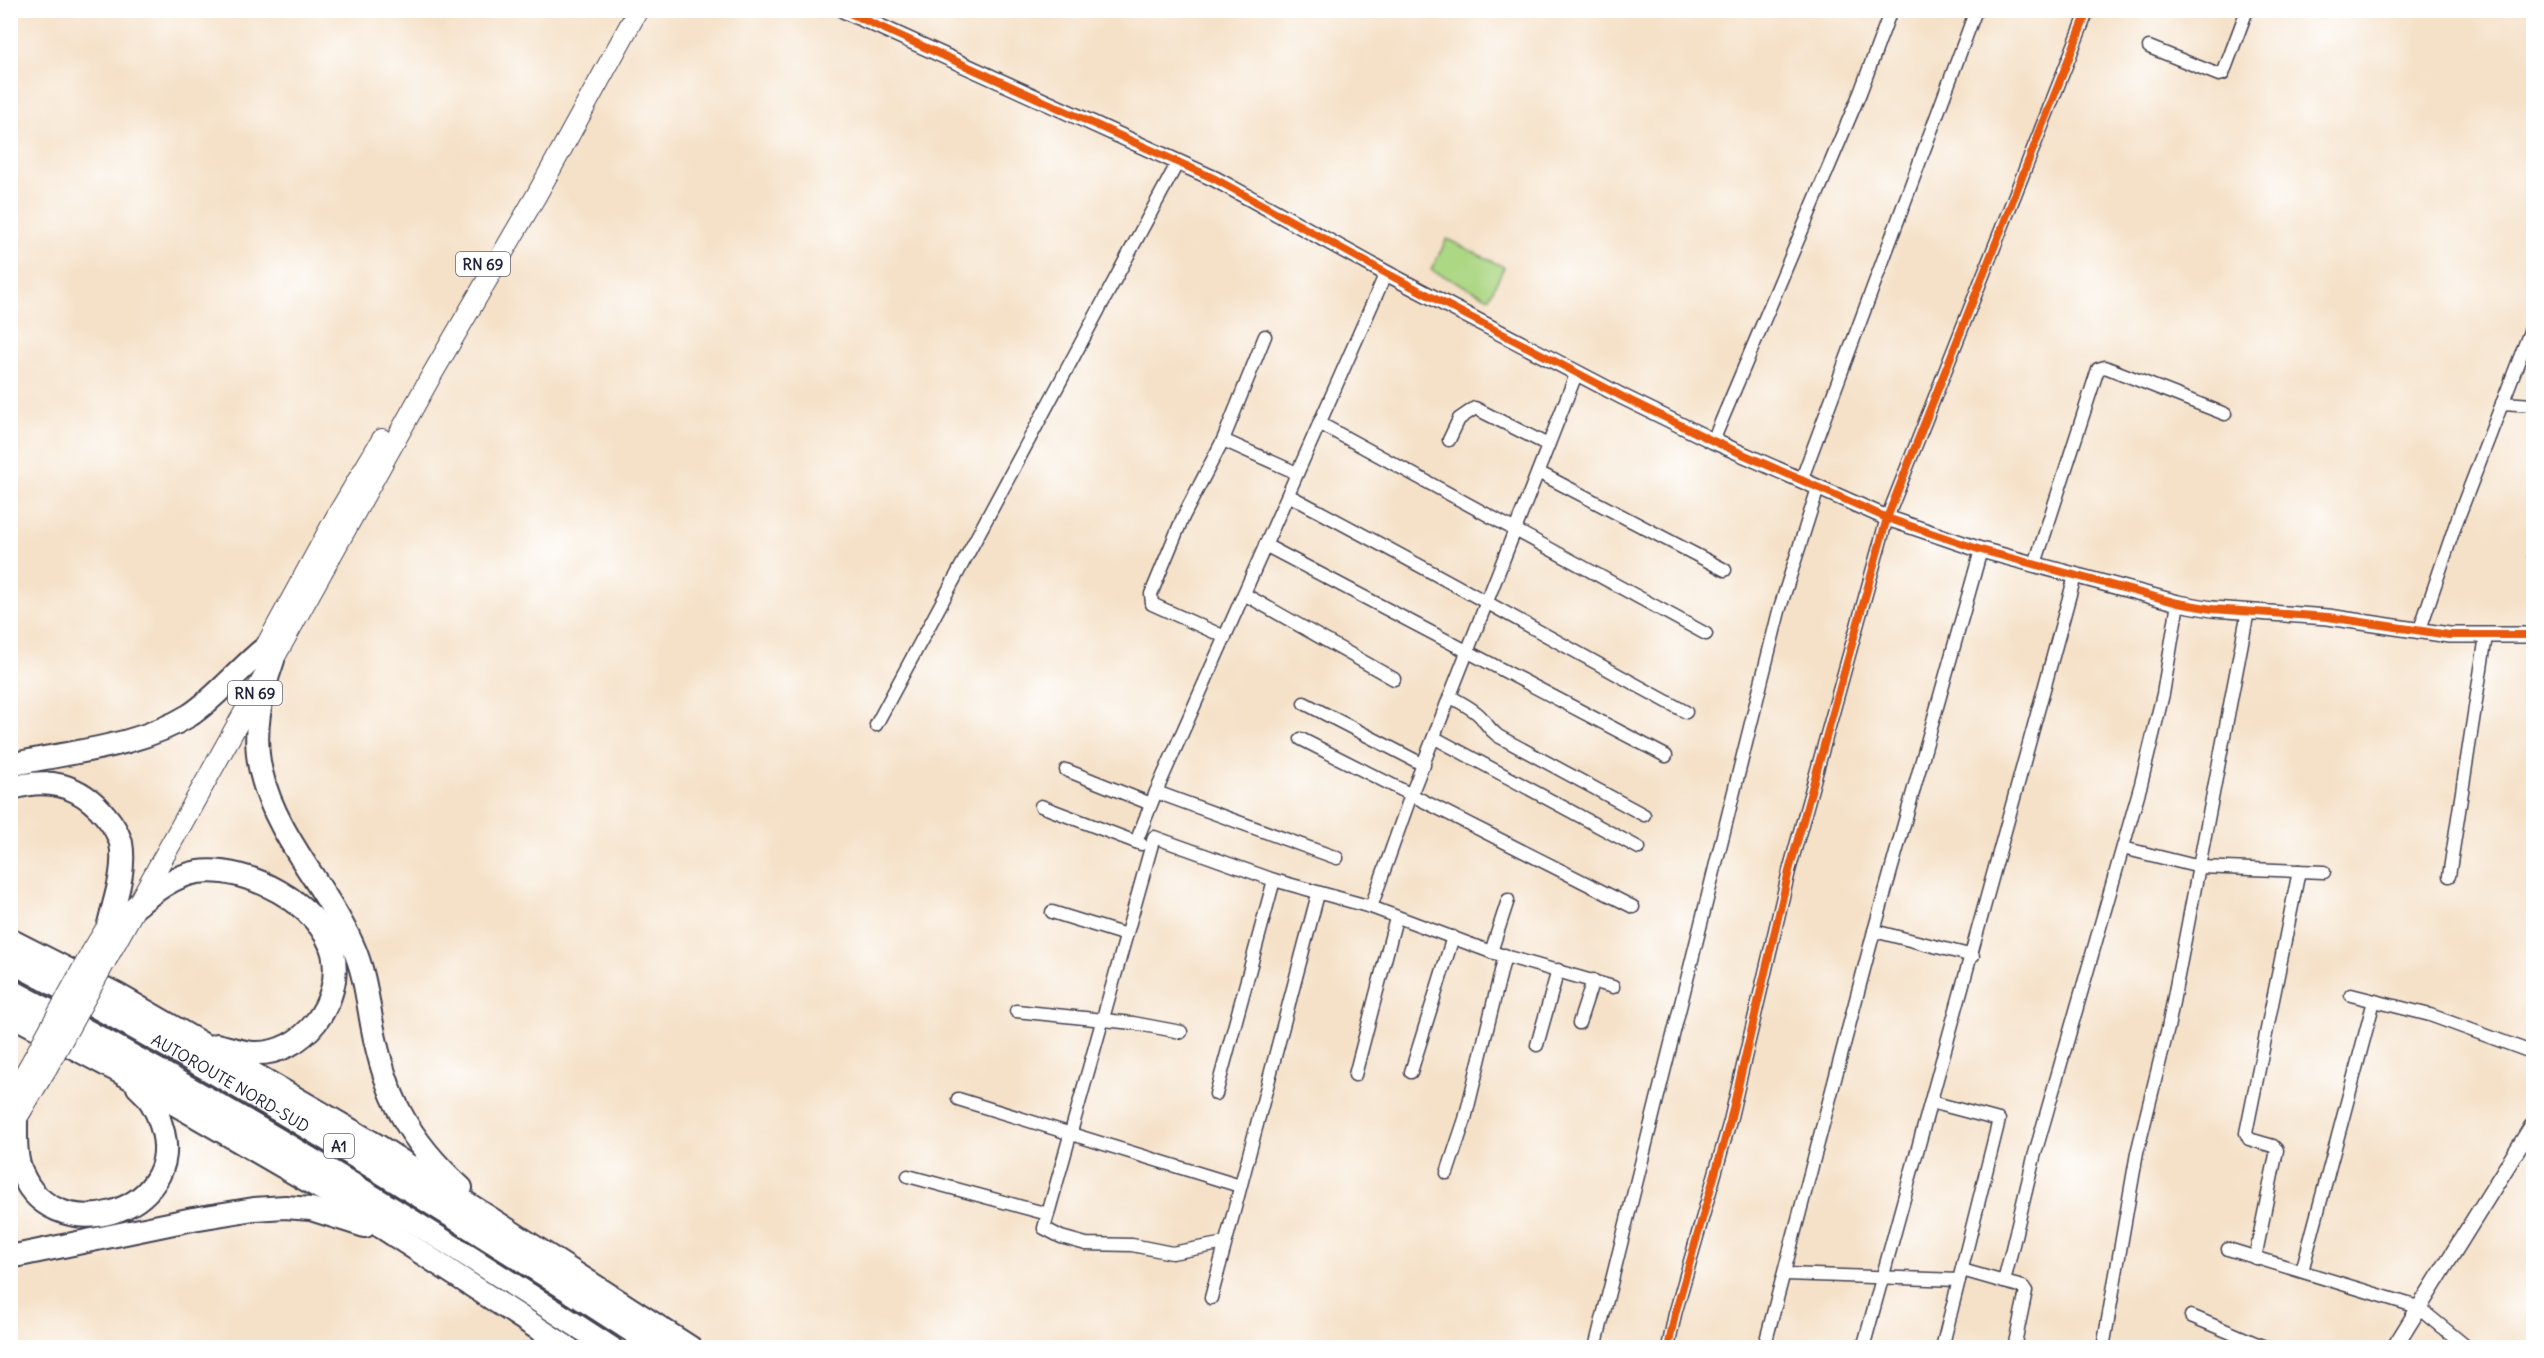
<svg xmlns="http://www.w3.org/2000/svg" width="2544" height="1358" viewBox="0 0 2544 1358" font-family="Delius,sans-serif">
<style>
.park{fill:#acd783;stroke:#677c5f;stroke-width:1.5}
.lines{fill:none;stroke-linecap:round;stroke-linejoin:round}
.minor-casing{stroke:#423f50;stroke-width:15}
.tertiary-casing{stroke:#423f50;stroke-width:18}
.trunk-casing{stroke:#423f50;stroke-width:22}
.motorway-casing{stroke:#423f50;stroke-width:26}
.minor{stroke:#fff;stroke-width:12}
.tertiary{stroke:#fff;stroke-width:15}
.trunk{stroke:#fff;stroke-width:20}
.motorway{stroke:#fff;stroke-width:22}
.trunk-bridge-casing{stroke:#423f50;stroke-width:22;stroke-linecap:butt}
.trunk-bridge{stroke:#fff;stroke-width:20}
.cycleway-casing{stroke:#fff;stroke-width:11}
.cycleway{stroke:#e8590c;stroke-width:8}
.labels{text-anchor:middle;dominant-baseline:central;stroke-width:6;stroke-linejoin:round;paint-order:stroke}
.shield{fill:#fff;stroke:#646476;stroke-width:1.5}
.shield-label{font-size:15px;font-weight:bold;fill:#22223b}
.street-label{font-size:16px;fill:#22223b;stroke:#fff}
</style>
<rect width="100%" height="100%" fill="#fff"/>
<filter id="ink" filterUnits="userSpaceOnUse"><feTurbulence type="fractalNoise" baseFrequency=".0167" numOctaves="2"/><feDisplacementMap in="SourceGraphic" scale="12" xChannelSelector="R" yChannelSelector="G"/><feConvolveMatrix kernelMatrix="1 2 1 2 8 2 1 2 1" color-interpolation-filters="sRGB"/></filter>
<filter id="wash" filterUnits="userSpaceOnUse"><feTurbulence type="fractalNoise" baseFrequency=".008" numOctaves="4" result="noise"/><feDisplacementMap in="SourceGraphic" scale="24" xChannelSelector="R" yChannelSelector="G"/><feGaussianBlur stdDeviation="1.35" result="paint"/><feColorMatrix in="noise" values="0 0 0 0 0 0 0 0 0 0 0 0 0 0 0 0 0 1.4 0 .05"/><feComposite in="paint" operator="in"/></filter>
<g filter="url(#wash)">
<rect width="100%" height="100%" fill="#f5e1c8"/>
<polygon class="park" points="1447,239 1504,267 1489,298 1431,270"/>
</g>
<g filter="url(#ink)">
<g class="lines">
<g class="minor-casing">
<g id="minor">
<polyline points="2149,47 2219,75 2223,74 2247,10"/>
<polyline points="2502,403 2534,405"/>
<polyline points="1319,423 1706,634"/>
<polyline points="1223,440 1297,473"/>
<polyline points="1449,440 1459,419 1475,408 1548,445"/>
<polyline points="1713,441 1860,93 1891,10"/>
<polyline points="1538,472 1725,570"/>
<polyline points="1801,481 1976,10"/>
<path d="M1288,495c134,70 265,145 398,217"/>
<polyline points="1265,545 1666,756"/>
<polyline points="2534,545 2534,557"/>
<polyline points="2035,564 2098,369 2105,367 2225,414"/>
<polyline points="1244,594 1394,679"/>
<polyline points="2419,632 2456,523 2534,321"/>
<polyline points="1225,637 1152,604 1151,594 1183,517 1223,440 1265,336"/>
<path d="M1451,697c10,6 23,12 30,20 7,9 7,11 17,19l146,79"/>
<polyline points="1304,703 1424,765"/>
<polyline points="876,725 1178,162"/>
<polyline points="1435,738 1639,848"/>
<polyline points="1301,739 1633,907"/>
<polyline points="1066,770 1151,804"/>
<polyline points="1156,792 1386,273"/>
<polyline points="1041,806 1141,844"/>
<polyline points="1136,842 1156,792 1337,858"/>
<polyline points="2123,848 2200,867 2324,872"/>
<polyline points="2449,876 2486,636"/>
<polyline points="1371,907 1411,795 1577,372"/>
<polyline points="1052,912 1126,935"/>
<polyline points="1874,931 1973,956"/>
<polyline points="1491,952 1508,900"/>
<polyline points="2351,995 2430,1015 2534,1053"/>
<polyline points="1016,1011 1133,1023 1181,1032"/>
<polyline points="1579,1023 1593,980"/>
<polyline points="1537,1045 1558,970"/>
<polyline points="1411,1072 1453,937"/>
<polyline points="1355,1075 1396,918"/>
<polyline points="1216,1094 1274,880"/>
<polyline points="958,1099 1240,1186"/>
<polyline points="1931,1102 1999,1120 1942,1348"/>
<polyline points="1447,1173 1465,1119 1505,955"/>
<polyline points="908,1176 1048,1214"/>
<polyline points="1225,1243 1172,1253 1132,1245 1086,1244 1061,1237 1044,1228 1154,837 1274,880 1371,907 1491,952 1613,987"/>
<polyline points="2228,1249 2418,1307 2468,1348"/>
<polyline points="2255,1258 2277,1150 2273,1146 2249,1139 2246,1133 2299,871"/>
<polyline points="1962,1270 2004,1282"/>
<polyline points="2302,1271 2374,1001"/>
<polyline points="1785,1274 1959,1280"/>
<polyline points="1211,1298 1318,894"/>
<polyline points="2191,1316 2267,1348"/>
<polyline points="1595,1348 1779,611 1818,488"/>
<polyline points="1668,1348 1675,1314 1730,1121 1789,871 1887,518 2088,10"/>
<polyline points="1764,1348 1874,931 1981,550"/>
<polyline points="1863,1348 2075,576"/>
<polyline points="2014,1348 2026,1291 2023,1287 2004,1282 2034,1157 2141,784 2163,694 2178,603"/>
<polyline points="2103,1348 2137,1153 2168,1028 2248,611"/>
</g>
</g>
<g class="tertiary-casing">
<g id="tertiary">
<polyline points="843,10 1215,179 1386,273 1623,397 1713,441 1887,518 1981,550 2178,603 2212,609 2328,617 2449,635 2534,635"/>
<polyline points="2394,1348 2534,1123"/>
</g>
</g>
<g class="trunk-casing">
<g id="trunk">
<polyline points="263,651 337,515 382,439"/>
<polyline points="92,951 116,912"/>
<polyline points="108,957 430,378 536,196 638,10"/>
<polyline points="10,1099 33,1059"/>
<polyline points="10,1130 47,1068"/>
</g>
</g>
<g class="motorway-casing">
<g id="motorway">
<path d="M273,660c-13,37 -21,74 -12,112 15,64 65,114 91,172 12,26 15,52 20,80 13,71 35,115 89,164"/>
<path d="M10,765c61,-14 126,-17 180,-50 26,-17 50,-47 75,-67"/>
<path d="M10,789c38,-13 70,-4 95,26 7,8 13,18 16,28 5,27 -6,56 -12,81"/>
<path d="M135,907c18,-15 38,-31 63,-35 48,-7 123,32 135,81 11,48 -30,103 -80,100 -12,-1 -24,-5 -36,-8"/>
<polyline points="10,940 116,994 378,1146 691,1348"/>
<path id="s1" d="M10,961c224,116 436,249 648,387"/>
<path d="M10,990c207,108 406,230 601,358"/>
<polyline points="10,1014 118,1071 334,1196 568,1348"/>
<path d="M16,1120c0,15 -1,30 3,45 27,91 172,48 142,-40 -4,-14 -11,-28 -23,-38"/>
<polyline points="10,1257 193,1219 254,1209 285,1207 311,1209 365,1226"/>
</g>
</g>
<use href="#minor" class="minor"/>
<use href="#tertiary" class="tertiary"/>
<use href="#trunk" class="trunk"/>
<use href="#motorway" class="motorway"/>
<g class="trunk-bridge-casing">
<g id="trunk-bridge">
<polyline points="33,1059 92,951"/>
<polyline points="47,1068 108,957"/>
</g>
</g>
<use href="#trunk-bridge" class="trunk-bridge"/>
<g class="cycleway-casing">
<g id="cycleway">
<polyline points="843,10 1215,179 1386,273 1623,397 1713,441 1887,518 1981,550 2178,603 2212,609 2328,617 2449,635 2534,635"/>
<polyline points="1668,1348 1675,1314 1730,1121 1789,871 1887,518 2088,10"/>
</g>
</g>
<use href="#cycleway" class="cycleway"/>
</g>
</g>
<g class="labels">
<g class="shield">
<rect x="456" y="252" width="54" height="24" rx="4.5"/>
<rect x="228" y="681" width="54" height="24" rx="4.5"/>
<rect x="324" y="1134" width="30" height="24" rx="4.5"/>
</g>
<g class="shield-label">
<text x="483" y="264">RN 69</text>
<text x="255" y="693">RN 69</text>
<text x="339" y="1146">A1</text>
</g>
<g class="street-label">
<text stroke="none"><textPath href="#s1" startOffset="252">AUTOROUTE NORD-SUD</textPath></text>
</g>
</g>
<rect width="2544" height="1358" fill="none" stroke="#fff" stroke-width="36"/>
</svg>
